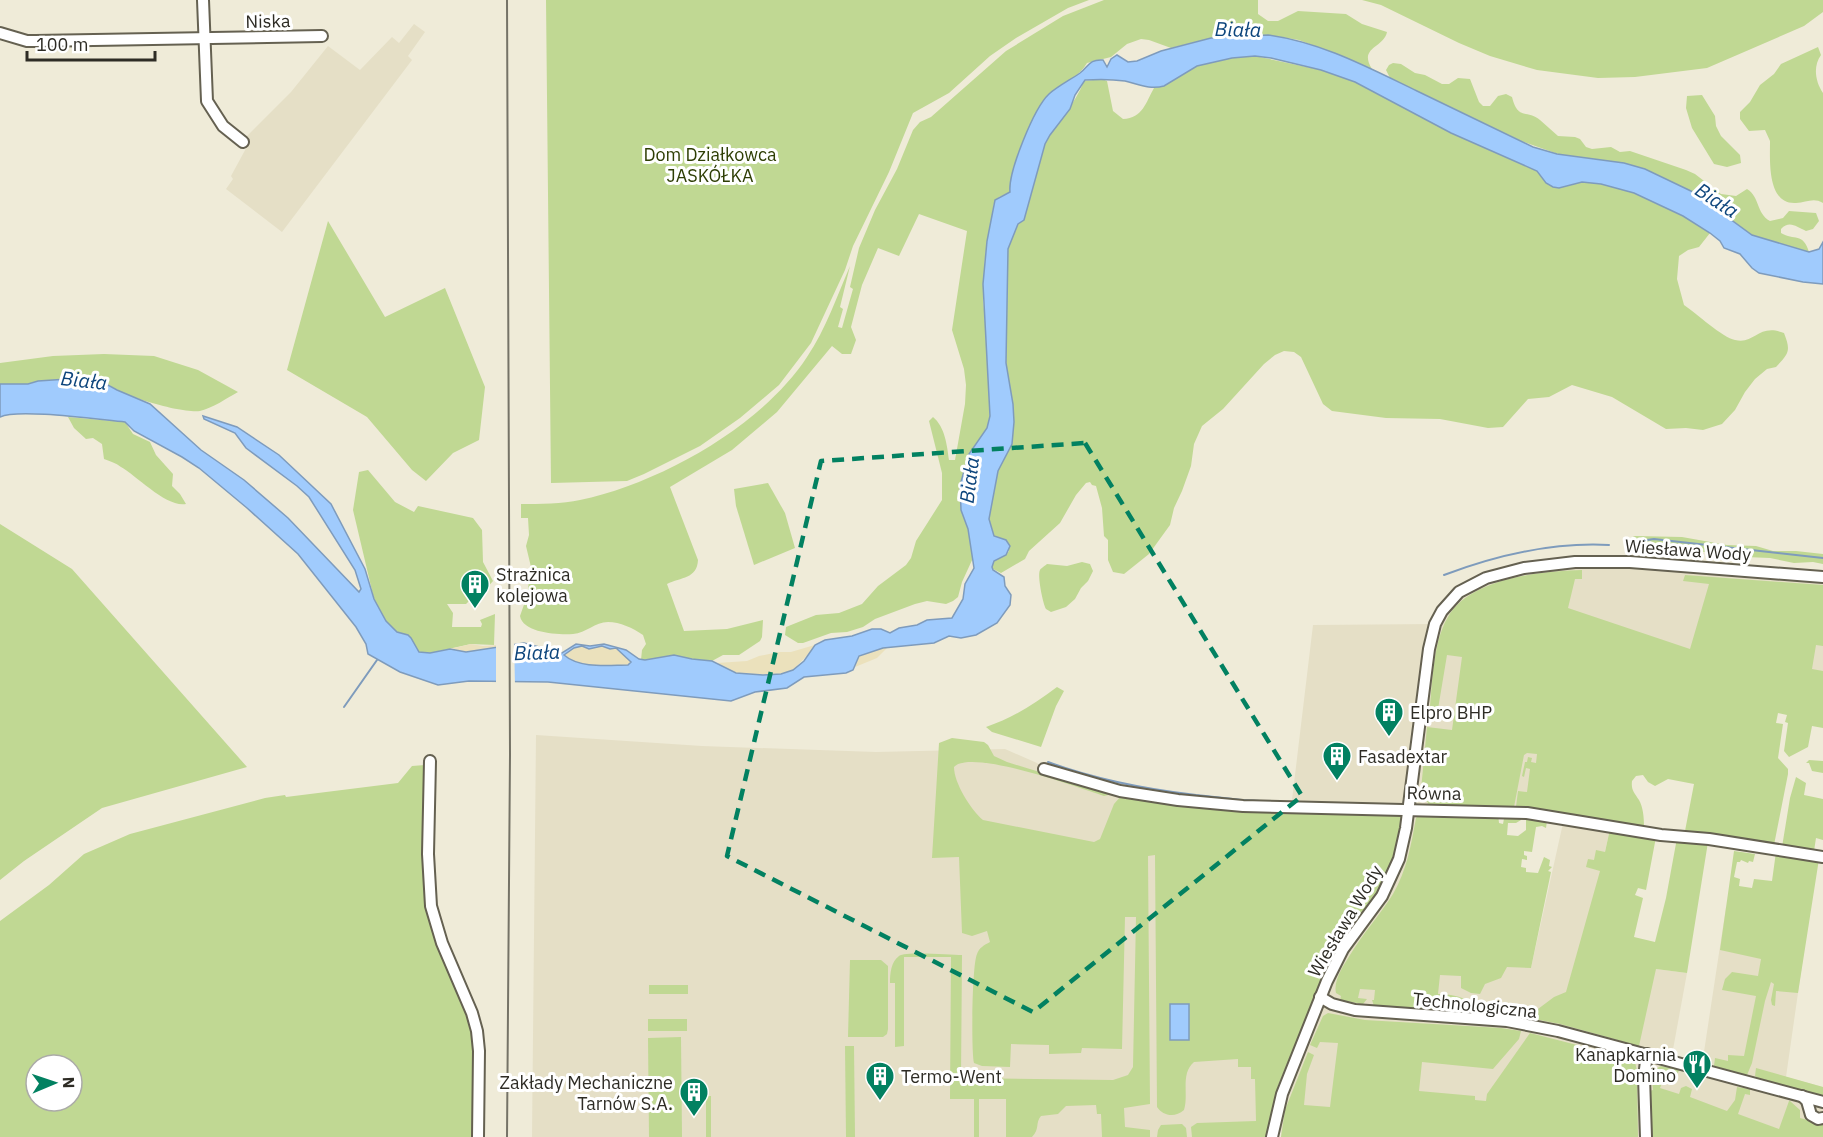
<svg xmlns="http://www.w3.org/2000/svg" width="1823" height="1137" viewBox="0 0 1823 1137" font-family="'IBM Plex Sans',sans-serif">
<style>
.built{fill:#e5dfc6}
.green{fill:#c0d893;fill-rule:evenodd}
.sand{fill:#ebe1bc}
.water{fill:#a0cbfd;stroke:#7e9bbc;stroke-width:1.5;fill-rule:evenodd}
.pier{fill:#efebd8}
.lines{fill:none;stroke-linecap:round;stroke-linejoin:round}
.stream{stroke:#7e9bbc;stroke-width:2}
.minor-casing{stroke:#656151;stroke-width:14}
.minor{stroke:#fff;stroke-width:10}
.rail{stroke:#757367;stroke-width:2}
.marked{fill:none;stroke:#028161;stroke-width:4.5;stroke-dasharray:12 8;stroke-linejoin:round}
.labels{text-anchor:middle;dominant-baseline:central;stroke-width:6;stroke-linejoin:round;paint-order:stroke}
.street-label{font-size:18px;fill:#2e2c25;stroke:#fff}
.park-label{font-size:18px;fill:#2e3e04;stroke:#fff}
.poi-label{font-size:18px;fill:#2e2c25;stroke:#fff;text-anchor:start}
.water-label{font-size:20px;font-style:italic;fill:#0d457c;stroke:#fff}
</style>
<rect width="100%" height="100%" fill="#efebd8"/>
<g class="built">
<polygon points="414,24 425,32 408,56 412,60 282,232 226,189 233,179 231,176 250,141 245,138 291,92 328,46 360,70 392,37 399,43"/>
<polygon points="1640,568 1823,582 1823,716 1744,701 1527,813 1492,820 1531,968 1563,823 1610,829 1572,999 1656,969 1687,973 1672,1055 1702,1065 1726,907 1808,923 1786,1077 1823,1087 1823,1137 1281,1137 1282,1094 1327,981 1382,896 1405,837 1408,809 1292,800 1313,625 1435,624 1466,593 1500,580 1561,569"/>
<polygon points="536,735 702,746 876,752 1005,749 1037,763 1044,769 1091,783 1200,802 1250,1058 1262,1087 1261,1137 532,1137"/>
</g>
<g class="green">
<polygon points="546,0 1089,0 1068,8 1016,38 990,56 949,93 913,113 889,172 853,246 845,270 811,343 779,385 740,418 700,446 644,474 627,481 551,483"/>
<path d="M1104,0h154v14l10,7h10l20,-10 48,3 16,10 25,8c-3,16 -29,15 -15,37l-73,-29 -31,-5 -57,3 -40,10 -22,-8 -8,-1 -14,5 -16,13 -24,6c-7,13 -23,20 -35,29 -15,10 -44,82 -42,100l-11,5 -5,6 -9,54 -2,42 3,31 4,86 -3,12 -18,26 -9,31 1,25 7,19 5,29 -11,24 -4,15 -5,4 -7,3 -19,-3 -12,3 -40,15 -12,8 -16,5 -16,1 -28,10h-5l-13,-8 1,-8 30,-12 23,-2 23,-9 16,-18 28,-21 5,-7 5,-17 26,-41v-27l-13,-52 4,-4c12,10 14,28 16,43h6l10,-56 1,-19 -2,-16 -12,-39 15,-99 -48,-17 -20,42 -21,-8 -16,37 -11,42 5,13 -5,14h-9l-10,-8 -55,66 -45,38 -62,37 28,73c-1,19 -17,17 -31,24l17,47 43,-2 36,-9 -1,17 -2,4 -21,14h-16l-11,6 -20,-2 -18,-4 -29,5h-4l1,-10 4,-6 -3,-9c-10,-7 -23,-13 -35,-13 -13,0 -22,11 -35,12 -15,1 -50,-1 -53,-18l7,-20 4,-29 -5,-21 3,-11 -1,-17h-7v-14c18,0 42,0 59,-4 80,-17 182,-74 227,-143 19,-28 30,-61 43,-91l-10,41 3,2 -5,18 4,1 11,-39 -3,-2 9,-39 16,-38 22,-41 16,-39 7,-8 11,-5 75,-66 57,-35z"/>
<polygon points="1362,0 1823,0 1823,12 1804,26 1707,68 1635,77 1598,78 1537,70 1490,56 1459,43 1381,5"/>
<path d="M1818,47l3,8c-8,11 -6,26 2,38v110c-10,-6 -17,0 -27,0 -29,2 -26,-42 -26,-62l-5,-11 -16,1 -9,-12v-7l10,-10 10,-17 14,-11 7,-10z"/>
<path d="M1255,56l66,14 34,12 98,52 84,37 9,12 13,5 23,-6 19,2 33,9 49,23 27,17 -11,14 -11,3 -9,6 -2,23 7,26c12,8 39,33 51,35 20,5 23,-17 49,-7 7,18 5,20 -8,34l-9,2 -12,10 -10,13 -10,18 -13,14 -19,6 -17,-2 -20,1 -54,-32 -40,-12 -23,12 -21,2 -25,28 -15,1 -48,-9 -54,-1 -54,-7 -9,-7 -22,-47 -7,-5 -10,-1 -9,4 -11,9 -41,45 -21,17 -8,18 -3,22 -9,25 -8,17 -4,17 -21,29 -25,20 -11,-2 -5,-12v-20l-4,-4 -2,-28 -6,-22 -4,-1 -2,-3 -4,1 -10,12 -16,28 -31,28 -4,8 -24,14 -8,-4 -1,-2 2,-6 12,-6 3,-4 -3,-10 -12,-5 -5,-18 9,-47 14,-27 2,-22 -1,-18 -7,-41 2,-114 10,-25 6,-4 21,-76c11,-22 30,-39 39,-63l18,-2 5,2 6,30 10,8c20,-1 23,-17 31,-31 16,-2 28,-16 43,-22 18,-8 39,-8 58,-10z"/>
<path d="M1393,63l8,1 14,9 10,2 17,9h7l9,-6 12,1 9,23 4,4h7l8,-10 8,-2 6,3c6,24 15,12 28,23 6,5 12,11 18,16l17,1 5,2 6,8 6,2 19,-2 9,5 10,-1 56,19 9,4 26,20 15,2 11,-7c13,8 9,24 23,32l13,-3 6,-7 27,2 3,8 -6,8 -7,2c-10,-4 -16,-11 -25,-2v4c13,8 22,-1 28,19l-57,-17 -59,-43 -99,-33 -36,-5 -37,-13 -131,-63 -4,-8 3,-5z"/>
<polygon points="1702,95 1715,116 1716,126 1721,136 1740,155 1741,163 1727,167 1714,164 1692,128 1686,108 1687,96"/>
<polygon points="328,221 385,317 445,288 485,387 479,440 453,453 426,481 412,470 367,417 287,370"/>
<path d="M104,354l50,2 44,14 40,22c-11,6 -25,16 -38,19 -16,3 -86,-16 -96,-31l-21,-2 -45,3 -10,3h-28v-21l53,-7z"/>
<path d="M68,417l57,5 8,12 17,8 6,13 17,19 -1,12 8,8 6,10c-19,4 -49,-28 -65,-37 -5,-4 -12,-6 -17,-8l-2,-15 -9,-6 -7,1 -12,-11z"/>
<polygon points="368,470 395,502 414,512 418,506 473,518 482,530 483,562 493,581 475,601 469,601 466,604 447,604 453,613 452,627 481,627 482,624 480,620 495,614 494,645 471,644 430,653 419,652 411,638 408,635 397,632 386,621 374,599 353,510 359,472"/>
<polygon points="768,483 785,513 795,548 754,565 736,506 734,489"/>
<polygon points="0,524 72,569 247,767 102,808 24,861 0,880"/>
<polygon points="1635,536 1682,537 1727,545 1756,546 1773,551 1796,551 1823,554 1823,564 1813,562 1794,563 1770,558 1746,557 1724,552 1703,552 1670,545 1631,546 1626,540"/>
<path d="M1082,562l8,2 3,7 -5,10 -7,7 -6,11 -9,8 -15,5 -5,-3c-3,-5 -9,-34 -6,-39 0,-1 6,-5 7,-6l20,2z"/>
<path d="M1582,570v9h-7l-7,29 122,41 19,-65 -26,-3 2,-6 138,10v61l-7,-1 -4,24 11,2v57l-11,-2 -4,21 -19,10 -5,-6 4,-28 -3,-1 2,-7 -9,-2 -2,10 7,1 -5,34 10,11v5l-14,71 -89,-14 9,-47 -26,-5 -13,7 -7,-4 -5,-7 -7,1 -4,5c-1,9 2,11 7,19 4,7 5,17 5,26l-128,-19 2,-16 9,1 3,-23 -4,-1 -2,9 -2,-1 3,-14h2l1,-5 4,1 -1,4 5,1 1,-9 -10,-1 -3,2 -10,52 -87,-1 1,-4 -8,-2 7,-73 25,3 10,-73 -15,-2 -11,66 -7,-1c3,-30 3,-77 19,-103 22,-39 94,-46 134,-47z"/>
<path d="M1057,687l7,4 -8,15 -15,41 -49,-15 -6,-5c27,-9 48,-23 71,-40z"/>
<path d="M952,738l32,4 4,3 6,11 13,6 101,31v2l-4,1c-25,-8 -133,-48 -150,-29 0,16 17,43 29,53l111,22 6,-3 14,-35 7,-8 281,19v7l-5,27 -11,28 -20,33 -27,35 -12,20 -49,121 -11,51h-75l-1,-10 6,-4 59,-2 -1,-42h-4v-12h-13v-8l-44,3c-14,12 -5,32 -10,48 -9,8 -21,6 -27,-3l-2,-252 -7,1 2,248 -26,4 1,19 25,3v7h-48l-1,-23h-4l-1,-9 -30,1 -8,8 -17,2c-6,7 -1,13 -9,21h-26v-38h-27v38h-5v-38h-24l1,-142h-47v89l-9,1v-64h-5c0,-10 1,-21 9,-27 7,-5 52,-1 63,-1l-1,123 152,2 15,-5 5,-8 3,-150h-11l-3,132 -40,-1 -1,5 -32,1v-9l-38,-1 -1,23 -28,-1 -8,-3c-3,-12 -2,-98 3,-109 2,-6 7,-9 13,-12l-3,-11 -15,5 -10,-3 -3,-76 -27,1 7,-115z"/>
<polygon points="1809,760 1823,761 1823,773 1812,771 1809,763 1806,763"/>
<path d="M425,765l3,137 46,132v103h-474v-216l49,-36 35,-31 46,-20 135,-36 20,-3 1,2 112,-14 14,-17zM36,1065h36v36h-36z"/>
<polygon points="1796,777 1806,783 1804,795 1823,799 1823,840 1816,838 1814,851 1782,847 1790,798"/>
<path d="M1505,813l16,1v6l-5,3h-8l-1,12 11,1 8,-6v-10l21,1 -1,7 -4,-2 -6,1 -4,25 -8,-1v4l3,1v4l-5,-1 -1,8 5,1v4l12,1 6,-16 6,3 -1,6 3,1 -4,4 3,1 -20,96 -24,-1 -6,11 -16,6 -5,10 -9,-1 -10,-5v-12l-21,-1 -2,19c14,0 19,2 32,7 12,4 26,2 38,2l1,3 -3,7 -6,1 -126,-8 -2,-6h2l1,-10 -15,-1 -2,9 9,1 -4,5 -23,-4 1,-4 -5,-3c-3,-13 8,-28 14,-38 13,-22 30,-40 43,-61 14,-24 18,-49 23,-76l2,-2h9l71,-2 1,9 4,1z"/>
<polygon points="1610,829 1656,837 1646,890 1638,888 1635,895 1643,898 1634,937 1655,942 1666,898 1677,838 1708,842 1687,973 1656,969 1639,1046 1560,1024 1514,1015 1513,1013 1518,1005 1538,1009 1554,997 1566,992 1600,871 1586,867 1588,859 1594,860 1596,850 1605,852"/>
<polygon points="1734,851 1755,854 1753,862 1749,861 1748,863 1741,860 1740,862 1737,862 1734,877 1740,879 1739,886 1752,888 1754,879 1772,881 1776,852 1819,859 1798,993 1776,991 1775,1006 1772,1005 1771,1000 1774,984 1771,982 1765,1001 1752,1063 1747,1075 1714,1066 1715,1058 1728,1061 1728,1055 1744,1056 1756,996 1722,990 1725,979 1732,972 1758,976 1761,959 1720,950"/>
<polygon points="850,960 881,960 888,966 888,1029 887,1034 883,1037 848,1037"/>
<rect x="649" y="985" width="39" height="9"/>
<polygon points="1328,1013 1365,1020 1501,1028 1521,1031 1519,1039 1493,1069 1422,1062 1419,1091 1475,1096 1475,1100 1486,1101 1487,1094 1530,1033 1632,1059 1635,1062 1637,1071 1638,1137 1281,1137 1285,1110 1308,1052 1314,1055 1307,1074 1304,1105 1330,1107 1338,1043 1320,1042 1317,1048 1310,1045 1323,1016"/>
<rect x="648" y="1019" width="39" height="12"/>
<polygon points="681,1037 682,1137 649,1137 648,1038"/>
<polygon points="845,1046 854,1046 855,1137 846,1137"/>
<path d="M1661,1066l18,4 -1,3 -15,8 -3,7 19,6 2,-6 5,-2 6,3 -2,8 37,14 8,-11 2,-13 13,2v6l-5,-1 -7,20 41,15 10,-28h1l10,9v8l23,6v13h-172l-2,-46 4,-1c-1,-10 -2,-20 8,-24z"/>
<polygon points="1756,1068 1823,1087 1823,1096 1758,1078 1755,1076"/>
<rect x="706" y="1096" width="5" height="41"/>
<polygon points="1182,1124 1186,1128 1187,1137 1157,1137 1158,1130 1161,1125"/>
</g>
<g class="sand">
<polygon points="471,644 483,646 514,644 466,652 450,649"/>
<polygon points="818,644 793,670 781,674 748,675 736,673 717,663 747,661 759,656 779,652 791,652"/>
<path d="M582,646c11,5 10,0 19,0 6,0 9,3 15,2l15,14 -3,3c-20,0 -49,4 -64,-10l10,-7z"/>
<polygon points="883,648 887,648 877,658 855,667 859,656"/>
</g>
<g class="water">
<path d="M1268,35c53,7 101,33 149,56 39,19 77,37 116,56l24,7 67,9 21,6 48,23 59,43 57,17 10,-3 4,-7v42l-20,-2 -44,-9 -7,-5 -12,-14 -16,-6 -4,-7 -10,-8 -27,-17 -49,-23 -33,-9 -19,-2 -23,6 -6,-1 -7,-4 -9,-12 -86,-38 -96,-51 -34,-12 -50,-12 -16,-2 -23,2 -35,8 -33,20c-14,4 -26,-2 -39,-5 -14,-2 -26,-2 -40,-1l-10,15 -5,14 -20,26 -5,9 -21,76 -6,4 -10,25 -2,114 7,41 1,18 -2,22 -14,27 -9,48 5,17 12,4 4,6 -4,9 -12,6 -2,6 1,3 11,7 1,9 6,9 -1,10 -13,18 -21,12 -15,3 -12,-2 -15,7 -51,5 -24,8 -6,14 -7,3 -42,4 -17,11 -32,4 -24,9 -183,-19 -79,-1 -31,4 -38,-13 -32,-18 -2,-10 -10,-17 -58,-73 -51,-46 -48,-40 -17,-11 -48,-26 -9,-9c-24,-2 -107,-14 -125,-5v-33h28l10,-3 45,-3 21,2 2,4 11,6 33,14 51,46 43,30 44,38 71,74 2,-3 -6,-19 -46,-73 -12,-11 -51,-38 -11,-15 -31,-14 -1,-3 34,11 42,28 52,49 34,65 9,30 12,22 11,11 11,3 3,3 8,14 11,1 20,-4 16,3 58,-9 38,10 14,-9 14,2 14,-2 22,6 13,9 6,1 29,-5 18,4 20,2 24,12 27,2 18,-1 12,-4 11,-9 11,-16 10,-5 27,-4 20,-7h9l9,4 9,-5 18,-3 10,-5 25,-2 11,-19 2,-15 9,-16 -6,-39 -7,-19 -1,-25 9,-31 18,-26 3,-12 -7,-132 4,-43 8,-41 15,-8c-2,-20 24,-84 39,-98 9,-8 21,-14 31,-21 9,-7 9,-14 23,-13l4,7 4,-8 6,-4 11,7 9,-1 24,-10 50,-13zM582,646l7,3 13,-3 8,3 6,-1 15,14 -3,3c-19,0 -48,4 -64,-10l10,-7z"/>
<rect x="1170" y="1004" width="19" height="36"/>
</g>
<polygon class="pier" points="514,641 515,686 496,685 496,645"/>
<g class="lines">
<g class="stream">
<polyline points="1633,542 1654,539 1823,558"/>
<path d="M1444,575c53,-20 109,-33 165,-30"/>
<polyline points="344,707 377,660"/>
<path d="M1048,762c49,18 96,27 148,33 23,2 45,6 68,6"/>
</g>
<g class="minor-casing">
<g id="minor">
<polyline points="203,0 207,101 223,126 243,142"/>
<polyline points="0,33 27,41 35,41 322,36"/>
<polyline points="430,761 428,854 431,906 442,943 472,1013 477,1031 479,1051 478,1137"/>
<polyline points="1044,769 1120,791 1178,800 1243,806 1527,813 1661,835 1709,839 1823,857"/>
<polyline points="1320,997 1332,1004 1355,1010 1507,1021 1558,1031 1823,1102"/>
<polyline points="1802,1096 1807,1101 1811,1115 1818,1119 1823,1118"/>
<polyline points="1272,1137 1282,1094 1327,981 1343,949 1382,896 1399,859 1406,828 1429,649 1435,624 1442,611 1459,592 1486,578 1524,568 1575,562 1630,562 1823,577"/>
<polyline points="1646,1137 1644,1077 1647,1054"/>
</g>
</g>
<use href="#minor" class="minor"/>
<polyline class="rail" points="507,0 510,755 507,1137"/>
</g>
<path class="marked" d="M1085,443l217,353 -269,216 -306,-156 94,-395z"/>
<defs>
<g id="building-pin" transform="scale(1.5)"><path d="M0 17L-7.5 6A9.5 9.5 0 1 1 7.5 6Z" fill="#028161" stroke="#fff"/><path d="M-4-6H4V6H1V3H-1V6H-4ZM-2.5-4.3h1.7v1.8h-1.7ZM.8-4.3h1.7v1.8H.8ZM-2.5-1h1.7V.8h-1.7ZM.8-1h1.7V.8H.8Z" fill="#fff"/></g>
<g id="restaurant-pin" transform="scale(1.5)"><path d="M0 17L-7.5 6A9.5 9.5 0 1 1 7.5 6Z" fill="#028161" stroke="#fff"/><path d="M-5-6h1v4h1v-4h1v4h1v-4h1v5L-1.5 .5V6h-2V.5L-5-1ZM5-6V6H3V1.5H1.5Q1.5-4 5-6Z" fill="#fff"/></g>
</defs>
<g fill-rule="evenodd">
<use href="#building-pin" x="475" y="584"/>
<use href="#building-pin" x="1389" y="712"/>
<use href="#building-pin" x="1337" y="756"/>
<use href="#restaurant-pin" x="1697" y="1064"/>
<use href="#building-pin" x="880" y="1076"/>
<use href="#building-pin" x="694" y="1092"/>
</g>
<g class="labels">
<g class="street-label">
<text transform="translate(268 21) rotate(-1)">Niska</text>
<text transform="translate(1688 550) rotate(4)">Wiesława Wody</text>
<text transform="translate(1434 793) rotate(1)">Równa</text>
<text transform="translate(1345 921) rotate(-59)">Wiesława Wody</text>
<text transform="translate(1475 1005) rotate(6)">Technologiczna</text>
</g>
<g class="park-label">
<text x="710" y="154">Dom Działkowca<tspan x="710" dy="21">JASKÓŁKA</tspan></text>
</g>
<g class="poi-label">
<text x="496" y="574">Strażnica<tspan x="496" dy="21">kolejowa</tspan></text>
<text x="1410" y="712">Elpro BHP</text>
<text x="1358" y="756">Fasadextar</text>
<text x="1676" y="1054" text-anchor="end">Kanapkarnia<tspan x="1676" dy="21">Domino</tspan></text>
<text x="901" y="1076">Termo-Went</text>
<text x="673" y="1082" text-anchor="end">Zakłady Mechaniczne<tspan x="673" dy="21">Tarnów S.A.</tspan></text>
</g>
<g class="water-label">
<text transform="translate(1238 29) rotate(1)">Biała</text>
<text transform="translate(1717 200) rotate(33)">Biała</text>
<text transform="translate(84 380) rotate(6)">Biała</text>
<text transform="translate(969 480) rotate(-83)">Biała</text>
<text transform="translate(537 652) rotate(-2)">Biała</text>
</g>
</g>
<g transform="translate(54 1083) rotate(88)"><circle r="28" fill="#ffffff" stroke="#ababa8" stroke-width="1.5"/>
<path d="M0-4.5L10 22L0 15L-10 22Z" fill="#028161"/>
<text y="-9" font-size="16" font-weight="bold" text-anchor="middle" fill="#2e2c25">N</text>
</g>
<path d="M27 51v9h128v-9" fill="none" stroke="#2e2c25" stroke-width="3"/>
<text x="36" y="51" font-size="18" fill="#2e2c25" stroke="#ffffff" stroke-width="4.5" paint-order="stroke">100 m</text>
</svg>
